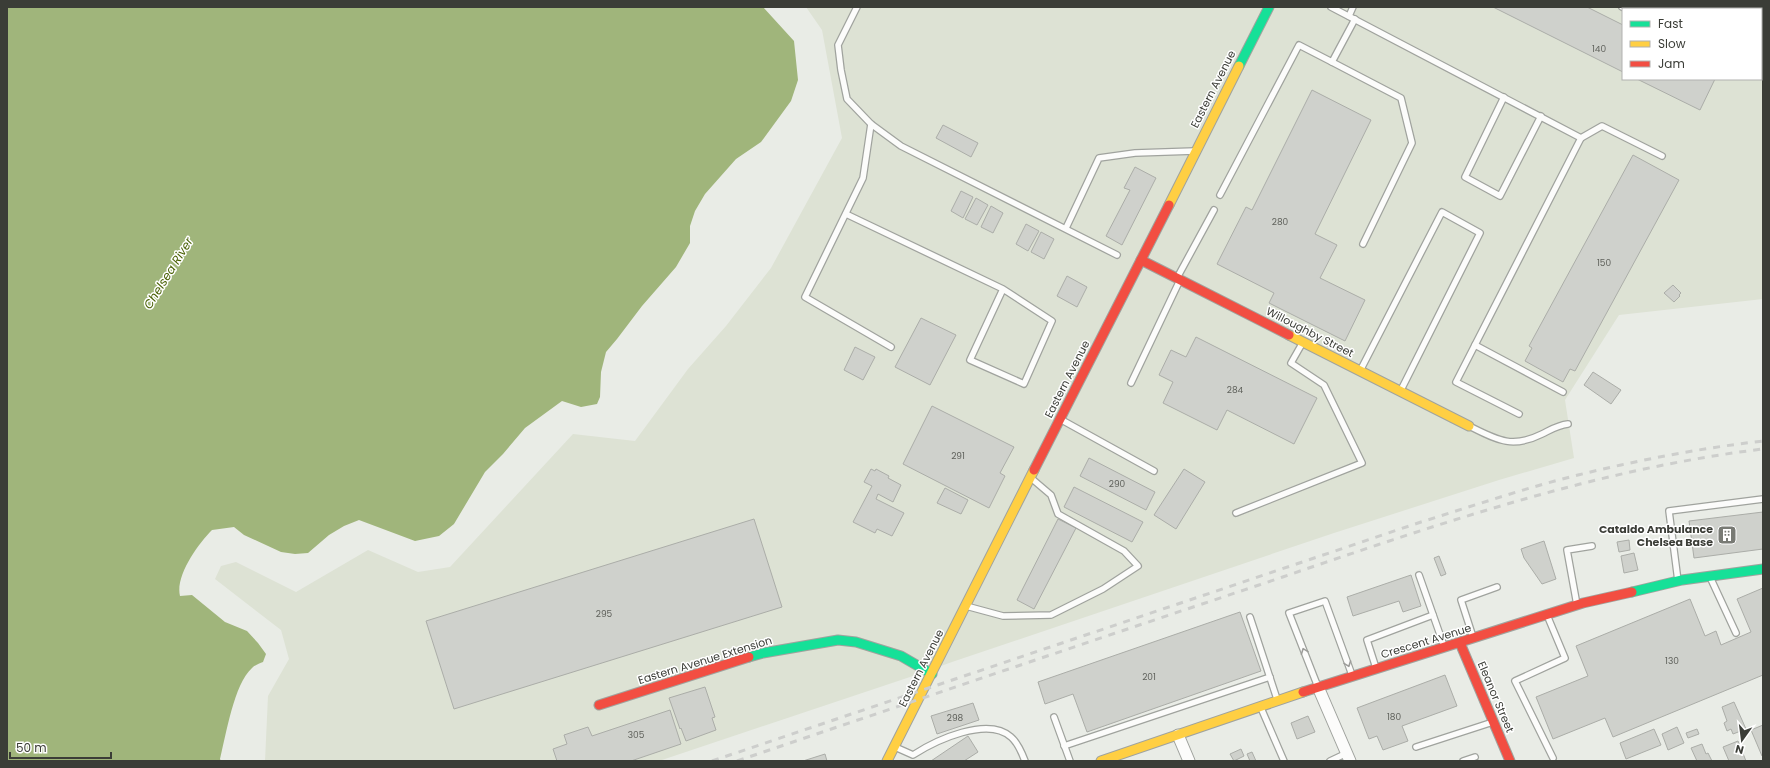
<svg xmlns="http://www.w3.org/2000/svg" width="1770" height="768" viewBox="0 0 1770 768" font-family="Poppins,sans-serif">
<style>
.built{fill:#dde2d4;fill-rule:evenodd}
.water{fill:#a0b57b}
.building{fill:#cfd1cc;stroke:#abada8}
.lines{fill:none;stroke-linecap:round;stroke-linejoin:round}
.lane-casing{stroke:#a0a39e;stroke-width:8}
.street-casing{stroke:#a0a39e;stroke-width:13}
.fast-casing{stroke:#a0a39e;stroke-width:11}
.slow-casing{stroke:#a0a39e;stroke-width:11}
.jam-casing{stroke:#a0a39e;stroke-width:11}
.lane{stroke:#fcfcfb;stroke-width:5.5}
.street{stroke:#fcfcfb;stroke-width:11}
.fast{stroke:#16e098;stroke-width:9}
.slow{stroke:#ffcf43;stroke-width:9}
.jam{stroke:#f24e42;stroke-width:9}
.rail{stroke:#cdcecc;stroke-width:3;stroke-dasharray:7 7;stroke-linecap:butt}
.oneway{stroke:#9c9c99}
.labels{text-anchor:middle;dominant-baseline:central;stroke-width:3;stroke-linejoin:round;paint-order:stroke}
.number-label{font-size:9px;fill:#60625c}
.street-label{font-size:11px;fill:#3b3d37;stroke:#fff}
.poi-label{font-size:11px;font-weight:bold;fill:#3b3d37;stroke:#fff;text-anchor:end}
.water-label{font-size:12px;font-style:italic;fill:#496104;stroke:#fff}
</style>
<rect width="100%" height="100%" fill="#e9ece6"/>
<path class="built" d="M806,7h957v292l-144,16 -54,85 9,58 -75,22 -165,53 -382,129 -39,14 -254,85h-394l3,-65 21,-37 -8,-29 -66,-51 6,-13 15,-4 60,30 72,-42 50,22 32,-5 123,-133 62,7 53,-72 38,-43 45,-58 71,-130 -20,-108zM1623,9h138v70h-138z"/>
<path class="water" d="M7,7h756l31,34 4,39 -7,21 -30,41 -25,17 -31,35 -10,17 -5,15v17l-14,24 -34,39 -25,33 -11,13 -5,20 -1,25 -3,7 -16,3 -19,-6 -37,27 -22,26 -18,18 -31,52 -15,12 -24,5 -56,-21 -15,6 -15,9 -21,18 -13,1 -14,-2 -37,-17 -10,-8 -22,3c-14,14 -37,46 -32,66l12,-1 33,27 22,9 11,12 8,11 -3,8c-3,1 -8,3 -11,6 -18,16 -26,67 -32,91l1,2h-214z"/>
<g class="building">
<polygon points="1493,7 1587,7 1623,25 1623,72"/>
<polygon points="1670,7 1705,7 1704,9 1674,9"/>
<polygon points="1637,79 1715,79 1700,110"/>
<polygon points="1312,90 1371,120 1315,234 1337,245 1320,278 1365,300 1345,341 1269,303 1274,293 1217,264 1246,207 1252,210"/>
<polygon points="943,125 978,143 971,157 936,138"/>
<polygon points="1633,155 1679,180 1575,371 1570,369 1563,382 1525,361 1532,348 1529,346"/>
<polygon points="1135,167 1156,178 1122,245 1106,236 1130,190 1124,188"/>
<polygon points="961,191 973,197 963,218 951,211"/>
<polygon points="976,198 988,205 977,225 965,219"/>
<polygon points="991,206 1003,213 993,233 981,227"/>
<polygon points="1026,224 1039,231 1028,251 1016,244"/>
<polygon points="1041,232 1054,239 1044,259 1031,252"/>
<polygon points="1067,276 1087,287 1077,307 1057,296"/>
<polygon points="1673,285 1681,293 1679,295 1680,296 1674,302 1664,293"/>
<polygon points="921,318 956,335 930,385 895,367"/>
<polygon points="1196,337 1317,398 1294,444 1227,410 1217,430 1163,403 1173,382 1159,375 1171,350 1186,357"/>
<polygon points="855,347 875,357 863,380 844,370"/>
<polygon points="1593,372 1621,390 1611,404 1584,385"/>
<polygon points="932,406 1014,447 1000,473 1005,476 989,508 903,464"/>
<polygon points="1089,458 1155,492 1146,510 1080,476"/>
<polygon points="871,469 875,471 876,469 889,476 888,478 901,485 893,502 878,494 876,499 904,513 892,536 877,529 875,533 853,522 872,486 864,482"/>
<polygon points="1184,469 1205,482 1176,529 1154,515"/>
<polygon points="1074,487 1143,522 1132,542 1064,507"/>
<polygon points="945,488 968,500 961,514 937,503"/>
<polygon points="1763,512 1763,549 1694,558 1689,521"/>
<polygon points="754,519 782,607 454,709 426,621"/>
<polygon points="1058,519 1076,528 1034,609 1017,600"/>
<polygon points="1629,540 1630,550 1619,552 1617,542"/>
<polygon points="1544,541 1556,579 1542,584 1524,558 1521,549"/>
<polygon points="1634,553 1638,570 1624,573 1621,556"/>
<polygon points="1439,556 1446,574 1441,576 1434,558"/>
<polygon points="1411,575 1421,606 1403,612 1399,601 1353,616 1347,597"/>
<polygon points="1763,588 1763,675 1613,737 1605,718 1553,739 1536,697 1588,676 1576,646 1690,599 1705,636 1716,631 1721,645 1751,632 1737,599"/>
<polygon points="1240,612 1261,671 1087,732 1073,694 1045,704 1038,682"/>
<polygon points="1445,675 1457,706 1402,726 1408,741 1383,750 1377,736 1369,739 1357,708"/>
<polygon points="705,687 715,717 712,718 716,730 686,741 681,728 680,729 669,698"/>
<polygon points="1734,702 1746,729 1733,734 1731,729 1727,731 1724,723 1727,721 1722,707"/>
<polygon points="973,703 979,720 937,734 931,716"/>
<polygon points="670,710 681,744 631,761 557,761 553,749 567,744 564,735 588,727 592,736"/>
<polygon points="1308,716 1315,732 1297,739 1291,723"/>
<polygon points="1763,725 1763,756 1762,756 1751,730"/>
<polygon points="1677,727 1684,743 1668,750 1662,734"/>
<polygon points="1654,729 1661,745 1626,759 1620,743"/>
<polygon points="1697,729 1699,734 1688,738 1686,733"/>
<polygon points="968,736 978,752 964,761 931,761"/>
<polygon points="1738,741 1746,761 1729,761 1723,747"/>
<polygon points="1702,744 1706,754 1708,753 1712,761 1697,761 1691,748"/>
<polygon points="1241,749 1244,756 1234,761 1230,754"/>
<polygon points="1252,752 1256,761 1250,761 1247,754"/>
<polygon points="825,754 827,761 803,761"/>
</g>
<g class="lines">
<g class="lane-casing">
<g id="lane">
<polyline points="857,7 838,45 841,70 847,99 871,124 901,146 1117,255"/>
<polyline points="1331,7 1581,138 1456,382 1519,414"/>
<polyline points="1622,7 1626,9"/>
<polyline points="1736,9 1737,7"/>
<polyline points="1349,16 1353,7"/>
<polyline points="1763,45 1761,49 1763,50"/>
<polyline points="1332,62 1401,98 1412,143 1363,244"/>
<polyline points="1504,97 1465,177 1500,196 1541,116"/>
<polyline points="871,124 863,178 805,297 891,347"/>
<polyline points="1581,138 1602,126 1662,156"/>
<polyline points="1220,195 1299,45 1332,62 1355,19"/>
<polyline points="846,214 1003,289 970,360 1024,384 1052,321 1003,289"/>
<polyline points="1066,228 1099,158 1135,153 1195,151"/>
<polyline points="1177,278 1214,210"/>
<polyline points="1475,345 1563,392"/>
<polyline points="1360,371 1442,212 1480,233 1401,390"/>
<polyline points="1131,383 1180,280"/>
<polyline points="1060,419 1154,471"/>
<path d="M1469,426c28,14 43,23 73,8 10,-5 16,-9 26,-10"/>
<polyline points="1236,513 1362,463 1324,385 1291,363 1303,342"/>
<polyline points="1419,575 1444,646"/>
<polyline points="1710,577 1736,633"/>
<polyline points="1678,581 1669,511 1763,499"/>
<polyline points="1577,605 1567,550 1592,546"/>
<polyline points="966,606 1003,616 1051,615 1103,589 1138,566 1124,551 1058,514 1051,495 1031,478"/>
<polyline points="1547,615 1565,658 1515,681 1553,758"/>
<polyline points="1250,617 1277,699"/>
<polyline points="1473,637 1461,600 1497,587"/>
<polyline points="1376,668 1367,640 1433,615"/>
<polyline points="1318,687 1289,613 1325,601 1352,675"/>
<polyline points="1261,708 1284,761"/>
<polyline points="1054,717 1070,761"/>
<polyline points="1064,746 1270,677"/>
<path d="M895,747l18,8c23,-15 75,-39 98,-18 7,6 11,16 14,24"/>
<polyline points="1416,747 1493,722"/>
<polyline points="1330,761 1347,753"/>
<polyline points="1463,761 1475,757"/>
</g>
</g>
<g class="street-casing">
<g id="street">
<polyline points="1318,687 1350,761"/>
<polyline points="1178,735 1189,761"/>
</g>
</g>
<g class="fast-casing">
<g id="fast">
<polyline points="1239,66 1269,7"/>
<polyline points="1632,592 1682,580 1763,569"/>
<polyline points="749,657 763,653 838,640 856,642 901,656 932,674"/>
</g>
</g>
<g class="slow-casing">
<g id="slow">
<polyline points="1169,205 1239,66"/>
<polyline points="1289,335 1469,426"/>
<polyline points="887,761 1034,470"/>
<polyline points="1101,761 1303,692"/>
</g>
</g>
<g class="jam-casing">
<g id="jam">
<polyline points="1141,260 1289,335"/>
<polyline points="1034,470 1169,205"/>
<polyline points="1460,643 1510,761"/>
<polyline points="1303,692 1583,603 1632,592"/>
<polyline points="599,705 749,657"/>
</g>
</g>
<use href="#lane" class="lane"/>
<use href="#street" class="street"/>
<use href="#fast" class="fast"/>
<use href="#slow" class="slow"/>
<use href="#jam" class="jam"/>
<g class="rail">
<path d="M712,761l709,-239c52,-16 104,-34 157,-47 61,-15 123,-27 185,-34"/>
<path d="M737,761c174,-59 348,-118 522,-176 165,-56 330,-115 504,-136"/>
</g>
</g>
<defs><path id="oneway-chevron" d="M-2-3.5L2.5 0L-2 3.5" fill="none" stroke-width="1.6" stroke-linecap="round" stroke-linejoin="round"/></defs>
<g class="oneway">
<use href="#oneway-chevron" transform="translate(1304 651) rotate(-111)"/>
<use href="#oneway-chevron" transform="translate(1348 664) rotate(70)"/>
</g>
<defs>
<g id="building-square" transform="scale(1)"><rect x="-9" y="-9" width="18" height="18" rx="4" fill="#787a74" stroke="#fff"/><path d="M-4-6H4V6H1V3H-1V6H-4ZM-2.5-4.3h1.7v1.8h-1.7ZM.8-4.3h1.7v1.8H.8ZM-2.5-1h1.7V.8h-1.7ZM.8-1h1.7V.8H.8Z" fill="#fff"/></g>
</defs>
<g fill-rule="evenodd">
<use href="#building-square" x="1727" y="535"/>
</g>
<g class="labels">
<g class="number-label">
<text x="1599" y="49">140</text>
<text x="1280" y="222">280</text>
<text x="1604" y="263">150</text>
<text x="1235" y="390">284</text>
<text x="958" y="456">291</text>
<text x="1117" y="484">290</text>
<text x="604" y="614">295</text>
<text x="1672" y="661">130</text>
<text x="1149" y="677">201</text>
<text x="1394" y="717">180</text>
<text x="955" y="718">298</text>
<text x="636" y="735">305</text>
</g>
<g class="street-label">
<text transform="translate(1213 89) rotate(-63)">Eastern Avenue</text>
<text transform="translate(1310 332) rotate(27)">Willoughby Street</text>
<text transform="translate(1067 379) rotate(-63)">Eastern Avenue</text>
<text transform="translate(1426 641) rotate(-17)">Crescent Avenue</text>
<text transform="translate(705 660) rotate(-17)">Eastern Avenue Extension</text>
<text transform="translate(921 668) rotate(-63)">Eastern Avenue</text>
<text transform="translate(1496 697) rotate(67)">Eleanor Street</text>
</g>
<g class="poi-label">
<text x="1713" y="529">Cataldo Ambulance<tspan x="1713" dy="13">Chelsea Base</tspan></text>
</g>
<g class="water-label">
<text transform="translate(168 273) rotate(-58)">Chelsea River</text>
</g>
</g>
<rect width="1770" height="768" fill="none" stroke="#3b3d37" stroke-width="16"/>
<rect x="1622" y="8" width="140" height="72" fill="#ffffff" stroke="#b1b1af"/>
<rect x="1630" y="21" width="20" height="6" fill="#16e098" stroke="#b1b1af"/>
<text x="1658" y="28" font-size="12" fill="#3b3d37">Fast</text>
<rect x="1630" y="41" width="20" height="6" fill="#ffcf43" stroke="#b1b1af"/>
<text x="1658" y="48" font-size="12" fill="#3b3d37">Slow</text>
<rect x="1630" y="61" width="20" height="6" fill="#f24e42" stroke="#b1b1af"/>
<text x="1658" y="68" font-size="12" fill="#3b3d37">Jam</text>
<g transform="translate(1742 740) rotate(194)" stroke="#ffffff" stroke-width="3" paint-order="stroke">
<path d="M0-3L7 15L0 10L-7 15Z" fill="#3b3d37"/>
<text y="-6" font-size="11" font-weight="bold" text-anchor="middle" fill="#3b3d37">N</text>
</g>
<path d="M10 752v6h101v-6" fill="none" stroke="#3b3d37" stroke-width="2"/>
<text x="16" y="752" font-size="12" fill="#3b3d37" stroke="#ffffff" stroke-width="3" paint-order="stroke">50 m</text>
</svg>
